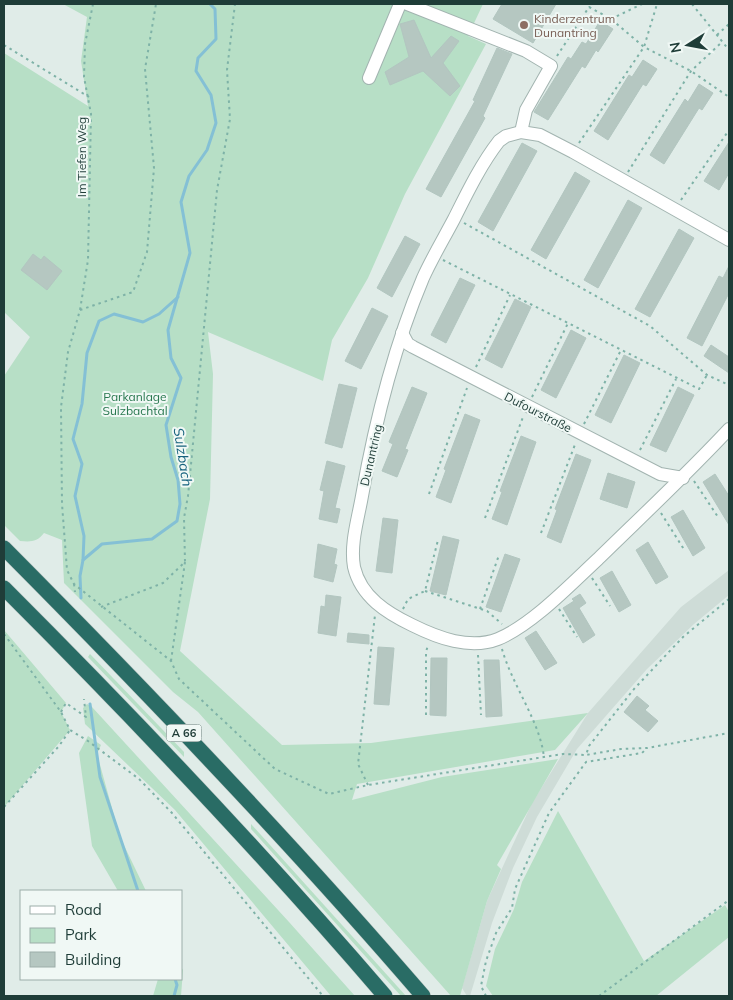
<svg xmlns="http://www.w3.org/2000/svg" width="733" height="1000" viewBox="0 0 733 1000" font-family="Mulish,sans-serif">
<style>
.built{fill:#cedcd7}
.green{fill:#b7dfc6}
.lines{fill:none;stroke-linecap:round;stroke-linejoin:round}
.stream{stroke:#84c0d5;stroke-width:3}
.building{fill:#b5c7c1;stroke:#b2c6c0}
.minor-casing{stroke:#a2b4b0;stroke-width:14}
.highway-casing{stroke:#c0c9c7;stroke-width:16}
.path{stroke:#7eb2a7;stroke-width:2;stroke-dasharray:2.5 4;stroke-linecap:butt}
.minor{stroke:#fff;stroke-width:12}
.highway{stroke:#296c65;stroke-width:15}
.education-dot{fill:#8d6e63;stroke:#f0f8f5;stroke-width:2}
.labels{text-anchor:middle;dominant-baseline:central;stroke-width:4;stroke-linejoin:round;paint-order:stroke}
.shield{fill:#f0f8f5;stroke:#5e7571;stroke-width:1}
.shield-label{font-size:11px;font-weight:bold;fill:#1f3d38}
.education-label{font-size:12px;fill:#785e54;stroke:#f0f8f5;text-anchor:start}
.street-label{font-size:12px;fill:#1f3d38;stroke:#f0f8f5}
.park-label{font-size:12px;fill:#27774e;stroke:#f0f8f5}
.water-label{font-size:14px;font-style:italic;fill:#16627d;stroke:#f0f8f5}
</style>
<rect width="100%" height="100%" fill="#e0ece8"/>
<polygon class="built" points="729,570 729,595 694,624 647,669 577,749 537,817 513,868 492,923 470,996 467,996 462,988 487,901 532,803 588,713 681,607"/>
<g class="green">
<path d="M63,4h420l-15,32 18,8 -81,150 -37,84 -36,62 -9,41 -115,-49 5,42 -3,125 -30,152 102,94 89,-2 217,-30 -33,37 -198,34 -5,16 90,-23 116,-18 -61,106 4,4 -14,32 -27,95h-9l-253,-284 -25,-20 -109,-109 -2,-43 -18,-7c-7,9 -13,9 -24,8l-16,-16v-149l26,-39 -26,-25v-259l84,53 -7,-45 6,-44z"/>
<polygon points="4,630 66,703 61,712 70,730 4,807"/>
<polygon points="90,654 184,752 184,757 88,657"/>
<polygon points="87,704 92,707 289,922 355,996 331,996 175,810 85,724 83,708"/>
<polygon points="88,736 101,745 97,754 120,837 146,891 118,891 92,846 79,753"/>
<polygon points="558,811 644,961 725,905 729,912 729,937 656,996 493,996 486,986 495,949 514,909 522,882"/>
<polygon points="251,824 406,996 401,996 251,829"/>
<polygon points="181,967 183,970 181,996 153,996 158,979 181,979"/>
</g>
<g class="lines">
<g class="stream">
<polyline points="83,560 84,536 75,496 82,464 73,439 82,404 87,353 99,321 114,314 143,322 159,314 178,297"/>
<polyline points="81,598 80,576 83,560 102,544 152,539 177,521 180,504 178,480 171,457 166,425 181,378 171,358 168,330 190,253 181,202 189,176 207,150 216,123 211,95 196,71 198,58 216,39 215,9 210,4"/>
<polyline points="90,704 100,777 138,891"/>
<polyline points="174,996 177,985 175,979"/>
</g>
</g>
<g class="building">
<polygon points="502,4 556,4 533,43 493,19"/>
<polygon points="414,20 431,58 451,36 459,41 443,63 460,86 450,96 423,71 390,85 385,72 409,57 400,24"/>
<polygon points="600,21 613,29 598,52 596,50 585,68 582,66 548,120 534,112 568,57 571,59 582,42 586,44"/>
<polygon points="497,48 512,54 483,116 485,118 441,197 426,189 475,101 473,100"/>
<polygon points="643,60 657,69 646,86 643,84 608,140 594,131 629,75 632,77"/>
<polygon points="699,84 713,93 702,110 699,108 664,164 650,155 685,99 688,102"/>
<polygon points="729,142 729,173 719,190 704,181"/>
<polygon points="522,143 537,151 493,231 478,222"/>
<polygon points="575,172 590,181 546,259 531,250"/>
<polygon points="628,200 642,208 598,288 584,280"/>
<polygon points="679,229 694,238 650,317 635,309"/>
<polygon points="405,236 420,244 392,297 377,288"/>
<polygon points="33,254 41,260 44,256 62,271 47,290 21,270"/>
<polygon points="729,266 729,293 702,346 687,338 719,276 723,278"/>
<polygon points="460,278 475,285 446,343 431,335"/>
<polygon points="515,299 531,307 502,368 485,359"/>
<polygon points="372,308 388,316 361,369 345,361"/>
<polygon points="571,330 586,338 556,398 541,390"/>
<polygon points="711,345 729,357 729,373 704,356"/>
<polygon points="624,355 640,363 611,423 595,415"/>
<polygon points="339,384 357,388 342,448 325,443"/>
<polygon points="412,387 427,393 405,449 408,450 397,477 382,471 393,444 389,442"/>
<polygon points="678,387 694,395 666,452 650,445"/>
<polygon points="465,414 480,420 451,503 436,497 446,470 444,469"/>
<polygon points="521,436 536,442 507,525 492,519 502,492 500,491"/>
<polygon points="576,454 591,460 561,543 547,537 557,510 555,509"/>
<polygon points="327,461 345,466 335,508 340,509 337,523 319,519 324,491 320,490"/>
<polygon points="608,473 635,482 627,508 600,499"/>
<polygon points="715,474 729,496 729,525 703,482"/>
<polygon points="683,510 705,548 693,556 671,517"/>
<polygon points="383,518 398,520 392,573 376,571"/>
<polygon points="443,536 459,540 446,595 430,591"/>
<polygon points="648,542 668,577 656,584 636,550"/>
<polygon points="318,544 337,549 334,564 337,565 333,582 314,577"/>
<polygon points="505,554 520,559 501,612 486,607"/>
<polygon points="612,571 631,605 619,612 600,578"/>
<polygon points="580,594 586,603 579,608 595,635 583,643 563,608 574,601 572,599"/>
<polygon points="326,595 341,597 336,636 318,633 321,606 325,607"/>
<polygon points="536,631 557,663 545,670 525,638"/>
<polygon points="348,633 369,635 369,644 347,642"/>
<polygon points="378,647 394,648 389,705 374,704"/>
<polygon points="431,658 447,658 446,716 430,715"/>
<polygon points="484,660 499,660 502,716 486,717"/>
<polygon points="637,696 649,706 645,710 658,721 648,732 624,712"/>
</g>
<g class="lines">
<g class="minor-casing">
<g id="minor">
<polyline points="407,4 526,51 551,66 526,110 521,132"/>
<polyline points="369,78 400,4"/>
<path d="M729,240l-156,-88 -33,-17 -19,-3 -15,4 -7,5c-18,23 -32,52 -45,78 -10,19 -22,39 -31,59 -29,69 -48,144 -61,218 -4,23 -12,48 -8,71 7,30 33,46 58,58 26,13 58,25 86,14 34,-14 73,-55 100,-80 44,-43 89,-85 131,-130"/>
<polyline points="402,333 408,344 413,347 660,474 683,478"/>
</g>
</g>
<g class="highway-casing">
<g id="highway">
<path d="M4,548c144,145 286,293 419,448"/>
<path d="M4,588c132,132 260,267 381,408"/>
</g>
</g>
<g class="path">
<polyline points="93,4 85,44 84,77 91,114 88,260 80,310 68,352 61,407 62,504 67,570 74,584 171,661 179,679 275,769 329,794 368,785 563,754 586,755"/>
<polyline points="692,4 729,50"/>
<polyline points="611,19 642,4"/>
<polyline points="717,35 729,24"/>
<polyline points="4,45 89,97"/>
<polyline points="557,56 589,7 611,19 644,47 691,71 729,97"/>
<polyline points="579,143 644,47 657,4"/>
<polyline points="628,172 691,71 722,42"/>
<polyline points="681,200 729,130"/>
<polyline points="464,223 650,326 707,375 729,385"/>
<polyline points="443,260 699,389 707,375"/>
<polyline points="80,310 133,292 147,252 154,168 145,69 156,4"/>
<polyline points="476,367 510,295"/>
<polyline points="532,397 568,323"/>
<polyline points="584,424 621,350"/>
<polyline points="640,450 676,379"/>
<polyline points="694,481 718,517"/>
<polyline points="429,494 467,388"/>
<polyline points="661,513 685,551"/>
<polyline points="485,518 523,417"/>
<polyline points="541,533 576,442"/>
<polyline points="592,578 610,606"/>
<polyline points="74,584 75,592"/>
<polyline points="425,591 487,611 502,624"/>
<polyline points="729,599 683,637 634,689 589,746 586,755 621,749 647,748 729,733"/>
<polyline points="101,607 163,583 185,562 184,518 188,496 217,190 230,119 227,70 235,4"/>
<polyline points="403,609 408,599 425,591 438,540"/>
<polyline points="480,609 499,555"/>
<polyline points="559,609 577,637"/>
<polyline points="4,634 61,712 70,730 88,741 139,779 172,813 323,996"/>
<path d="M502,649c10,36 39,74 42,109"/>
<polyline points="478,655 481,715"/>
<polyline points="171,661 185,562"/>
<polyline points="61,712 66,703 86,717 84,699"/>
<polyline points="426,715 426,652 428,645"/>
<polyline points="368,785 358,764 375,615"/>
<polyline points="4,807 59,746 70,730"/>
<polyline points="486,996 481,986 486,961 496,933 512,908 515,889 549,813 586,762 642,753 647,748"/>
<polyline points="599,996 729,900"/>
</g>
<use href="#minor" class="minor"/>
<use href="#highway" class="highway"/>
</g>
<circle class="education-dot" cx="524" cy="25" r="5"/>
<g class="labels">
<rect class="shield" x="166.5" y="724.5" width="35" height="17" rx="4"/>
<g class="shield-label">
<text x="184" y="733">A 66</text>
</g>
<g class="education-label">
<text x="534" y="18">Kinderzentrum<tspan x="534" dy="14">Dunantring</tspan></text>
</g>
<g class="street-label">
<text transform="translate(81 157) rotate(-90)">Im Tiefen Weg</text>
<text transform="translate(538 412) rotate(27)">Dufourstraße</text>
<text transform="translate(371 455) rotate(-77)">Dunantring</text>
</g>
<g class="park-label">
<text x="135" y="396">Parkanlage<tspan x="135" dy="14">Sulzbachtal</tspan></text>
</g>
<g class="water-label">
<text transform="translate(183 457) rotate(81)">Sulzbach</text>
</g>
</g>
<rect width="733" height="1000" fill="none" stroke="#1f3d38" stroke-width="10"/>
<rect x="20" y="890" width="162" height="90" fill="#f0f8f5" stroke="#9cada9"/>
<rect x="30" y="906" width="25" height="8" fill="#ffffff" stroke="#9cada9"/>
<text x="65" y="915" font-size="15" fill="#1f3d38">Road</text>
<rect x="30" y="928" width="25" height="15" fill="#b7dfc6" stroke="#9cada9"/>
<text x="65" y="940" font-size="15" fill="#1f3d38">Park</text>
<rect x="30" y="952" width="25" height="15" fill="#b5c7c1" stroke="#9cada9"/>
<text x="65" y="965" font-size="15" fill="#1f3d38">Building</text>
<g transform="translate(688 45) rotate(259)" stroke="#f0f8f5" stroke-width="4" paint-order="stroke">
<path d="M0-4L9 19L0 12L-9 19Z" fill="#1f3d38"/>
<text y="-8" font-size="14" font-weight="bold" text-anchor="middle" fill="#1f3d38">N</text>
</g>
</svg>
